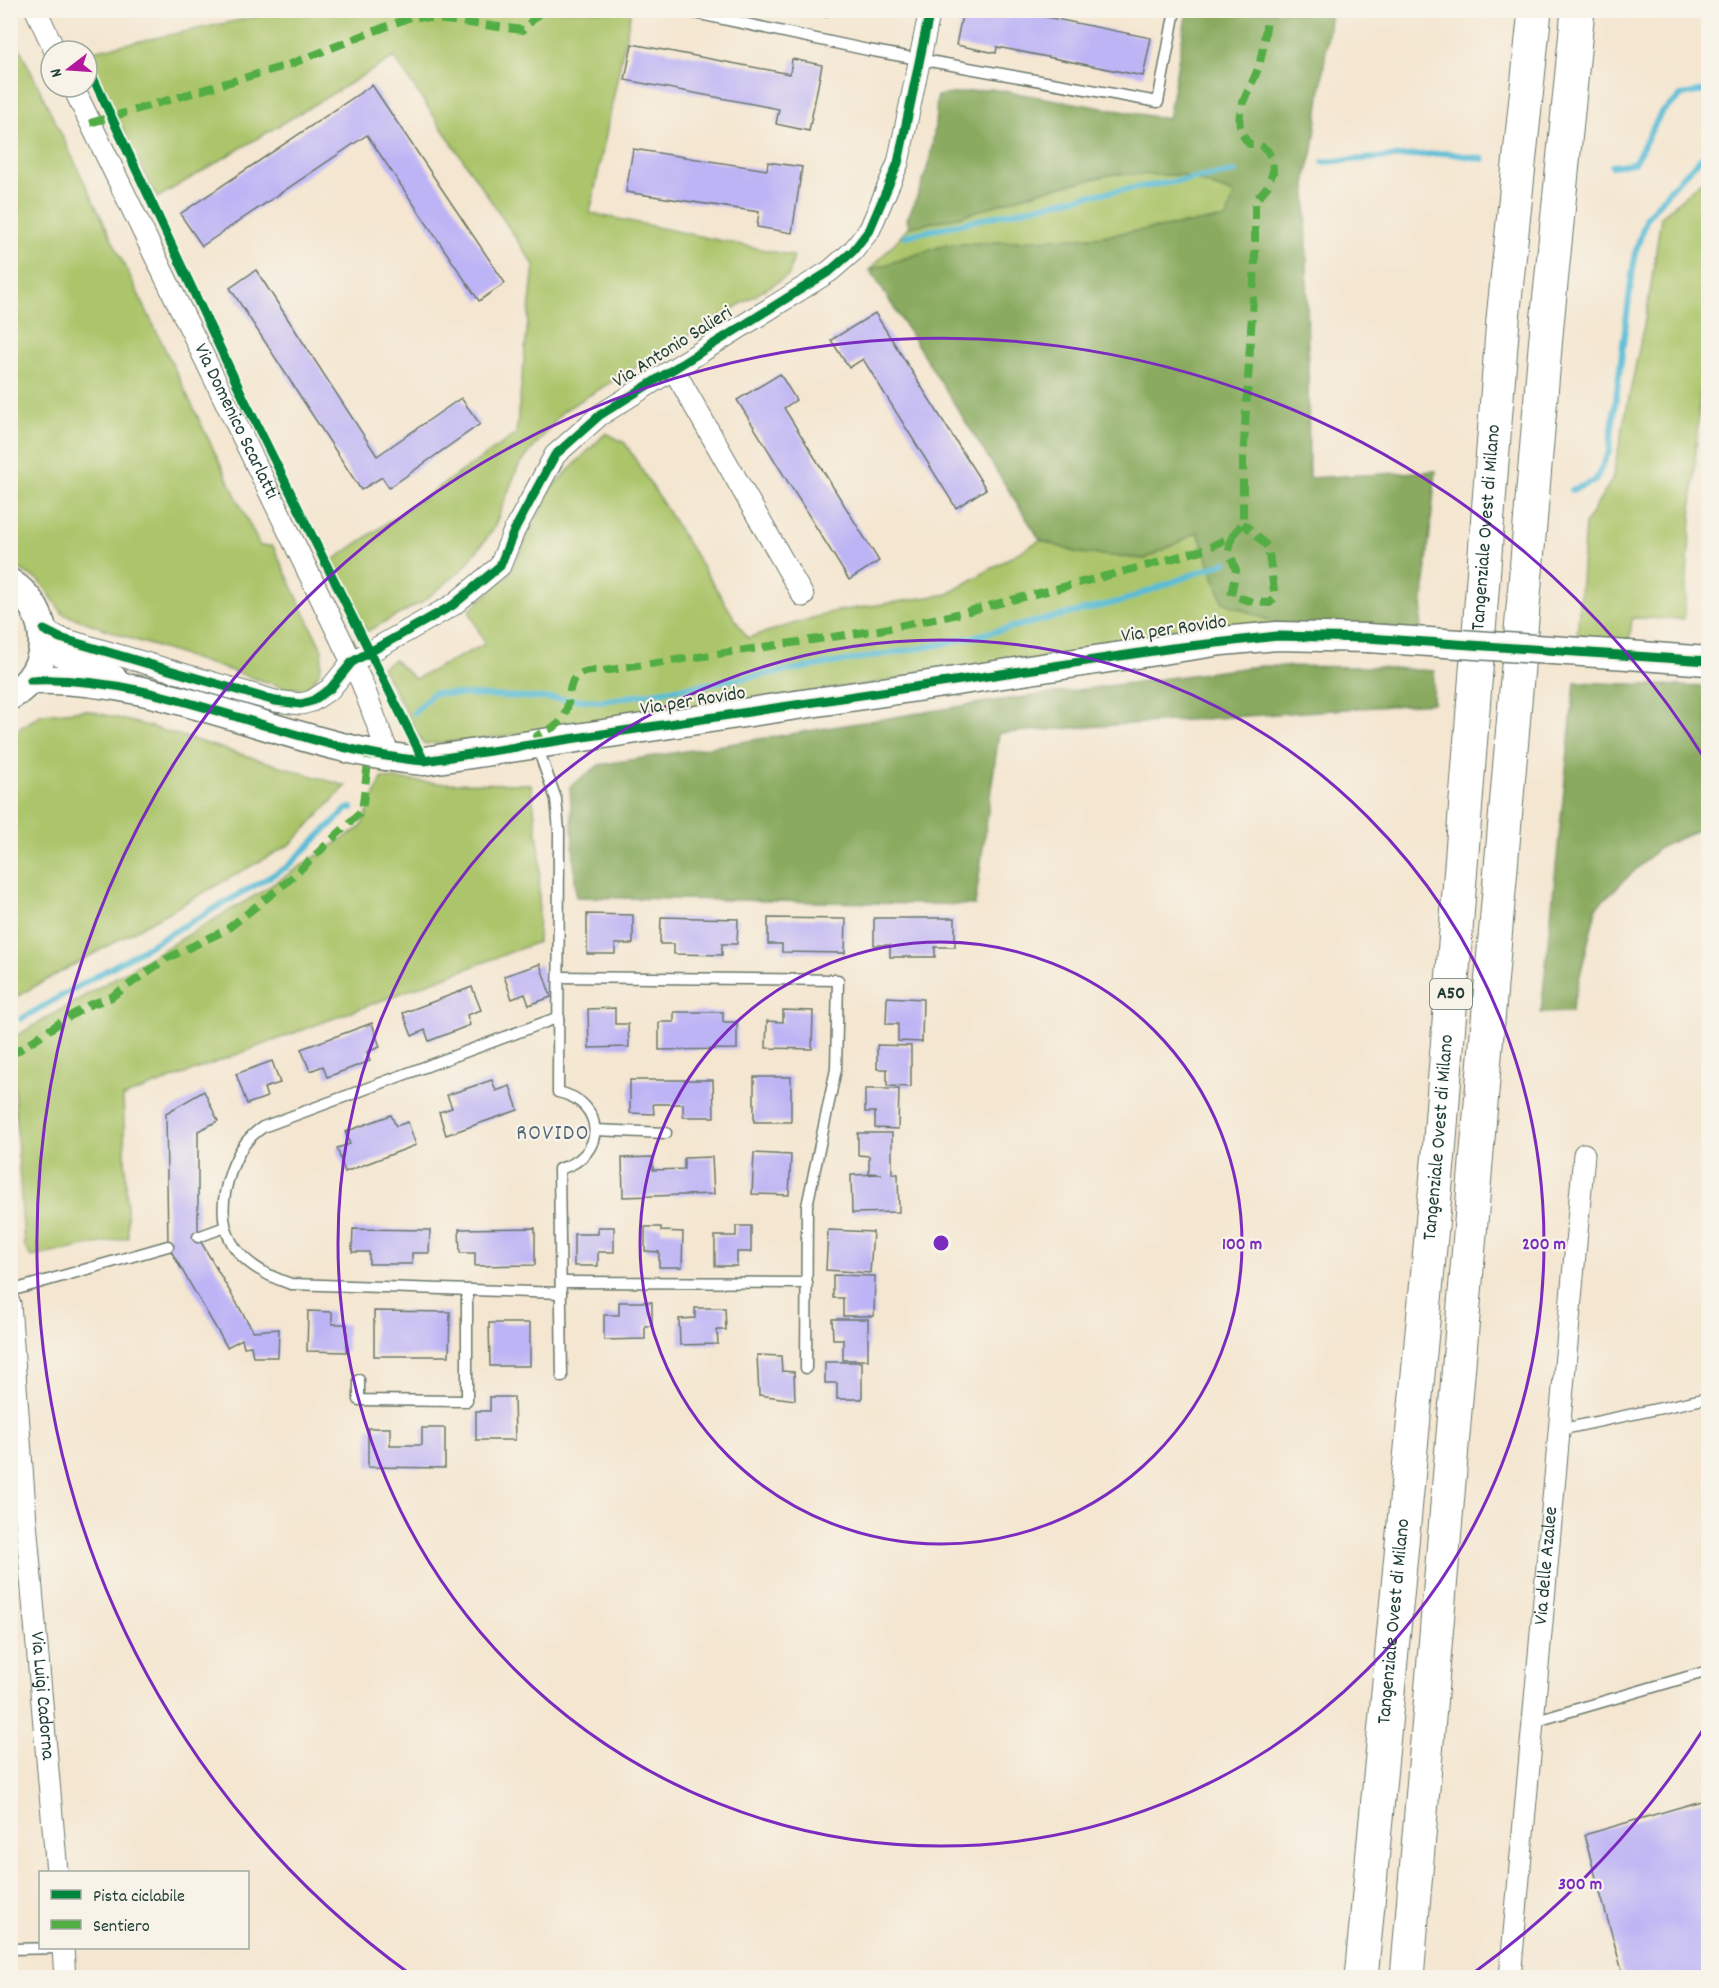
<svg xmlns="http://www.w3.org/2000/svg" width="1719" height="1988" viewBox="0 0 1719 1988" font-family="Dekko,sans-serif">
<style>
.green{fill:#acc56b;stroke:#668150;stroke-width:1.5}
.forest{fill:#89aa5f;stroke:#54744a;stroke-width:1.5}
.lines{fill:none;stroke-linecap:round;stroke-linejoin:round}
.stream{stroke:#58bcd6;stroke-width:6}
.building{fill:#bdb4f5}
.lane-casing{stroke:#6a786b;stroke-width:13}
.street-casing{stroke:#6a786b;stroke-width:23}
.secondary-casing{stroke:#6a786b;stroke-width:31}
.highway-casing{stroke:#6a786b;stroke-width:35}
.lane{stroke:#fff;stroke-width:10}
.street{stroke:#fff;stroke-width:21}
.secondary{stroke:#fff;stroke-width:28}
.highway{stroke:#fff;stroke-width:33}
.secondary-bridge-casing{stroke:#6a786b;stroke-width:31;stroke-linecap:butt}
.secondary-bridge{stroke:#fff;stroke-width:28}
.quiet{stroke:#52ad45;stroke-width:8;stroke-dasharray:15 8;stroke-linecap:butt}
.cycleway-casing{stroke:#f7f3e8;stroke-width:13}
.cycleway{stroke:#00873e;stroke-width:9}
.ring{fill:none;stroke:#7b2cbf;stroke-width:3}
.labels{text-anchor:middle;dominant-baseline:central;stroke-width:4.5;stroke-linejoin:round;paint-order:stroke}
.shield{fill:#f7f3e8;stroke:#60746a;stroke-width:1.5}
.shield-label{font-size:18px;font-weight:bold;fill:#1f3d34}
.street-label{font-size:20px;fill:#1f3d34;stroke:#f7f3e8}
.quarter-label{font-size:22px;letter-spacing:1.5px;fill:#566778;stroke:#f7f3e8}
.centre{fill:#7b2cbf;stroke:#f7f3e8;stroke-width:3}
.ring-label{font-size:18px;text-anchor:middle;font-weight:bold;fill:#7b2cbf;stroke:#f7f3e8;stroke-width:4.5;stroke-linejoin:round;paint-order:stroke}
</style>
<rect width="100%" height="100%" fill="#f7f3e8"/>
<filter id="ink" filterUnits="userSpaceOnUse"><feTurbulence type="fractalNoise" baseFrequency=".0167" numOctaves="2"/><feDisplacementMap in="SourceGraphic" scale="12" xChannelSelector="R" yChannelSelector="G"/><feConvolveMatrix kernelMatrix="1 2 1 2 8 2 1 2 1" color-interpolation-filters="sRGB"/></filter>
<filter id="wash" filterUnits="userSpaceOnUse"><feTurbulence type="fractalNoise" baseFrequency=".008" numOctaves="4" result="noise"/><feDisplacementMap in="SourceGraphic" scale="24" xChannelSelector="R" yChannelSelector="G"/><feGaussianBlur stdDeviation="1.35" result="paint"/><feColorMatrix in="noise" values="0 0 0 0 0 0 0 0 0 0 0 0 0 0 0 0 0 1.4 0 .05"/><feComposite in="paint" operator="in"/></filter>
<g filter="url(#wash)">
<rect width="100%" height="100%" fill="#f4e6d0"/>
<g class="green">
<polygon points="289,10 631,11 590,213 794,256 789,275 563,411 518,467 493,530 462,570 422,602 366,632 332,561 516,434 534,265 394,57 157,198 87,57 87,52"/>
<path d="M11,30l249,516h13l49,104c1,19 -3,27 -17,39l-20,-1 -147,-47 -75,-27 -23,-33 -29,-17z"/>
<polygon points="1114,174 1182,175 1235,194 1227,218 1095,237 945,245 870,270 909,227 958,217 1040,191"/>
<polygon points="1708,175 1708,392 1700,393 1684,619 1632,618 1629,644 1577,639 1585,524 1612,480 1648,305 1661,217"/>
<polygon points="606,433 625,443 747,638 832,612 948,594 1040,540 1078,553 1145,559 1198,532 1223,602 1281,625 476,740 423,744 382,667 394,660 415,679 485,644 469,611 510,573 551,488"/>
<polygon points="86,710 148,726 346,786 291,844 14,998 10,962 11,737 12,733 42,714"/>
<polygon points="382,778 438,783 531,784 540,856 538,942 123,1097 128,1238 31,1257 24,1245 11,1039 261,892 361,827"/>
</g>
<g class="forest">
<path d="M1187,11h144l-18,139 -7,27 3,301 127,-7 -16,160 -139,-6 -58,-23 -25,-70 -53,27 -67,-6 -38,-13 -170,-270 75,-25 150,-8 132,-19 7,-24 -52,-19 -68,-1 -74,17 -82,26 -49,10 -2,-8c22,-45 28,-73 30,-123l54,-7 177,30z"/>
<polygon points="1258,666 1376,667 1434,671 1433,703 999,733 975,905 576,897 570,786 599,765 987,702"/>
<polygon points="1575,682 1708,687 1708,825 1659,848 1597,906 1571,1012 1541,1013"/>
</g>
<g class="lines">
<g class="stream">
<polyline points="1323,162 1447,153 1483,159"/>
<polyline points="1612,166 1634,163 1661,113 1682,95 1708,90"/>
<polyline points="905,236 1085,196 1235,172"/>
<polyline points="1572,490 1595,481 1609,452 1635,253 1647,217 1672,187 1708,151"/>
<polyline points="414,713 433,693 603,701 780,672 938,645 1122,601 1226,562"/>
<polyline points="21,1019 287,867 347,809 352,808"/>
</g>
</g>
<g id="blocks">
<g class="building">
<polygon points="799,10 829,10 827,17"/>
<polygon points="963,10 1011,10 1151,38 1143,76 997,47 996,53 956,45"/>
<polygon points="632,44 790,74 792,59 822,65 809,131 776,124 779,109 625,80"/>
<polygon points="372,85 505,283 479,301 367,135 202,246 180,214"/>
<polygon points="633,149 767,170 768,162 802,167 792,233 757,227 759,212 626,192"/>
<polygon points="256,270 377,456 461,398 480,424 389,488 382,477 361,490 230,288"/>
<polygon points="875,313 986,489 956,508 863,359 849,368 831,340"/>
<polygon points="780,374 796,400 784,408 879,561 849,580 737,400"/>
<polygon points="587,914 633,915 633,944 615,944 615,954 587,954"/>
<polygon points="661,917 738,919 737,944 722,944 722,955 674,954 674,944 660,944"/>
<polygon points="768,918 846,919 845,953 782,952 782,944 768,944"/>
<polygon points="874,918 955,918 955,947 935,947 935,957 890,957 890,945 874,945"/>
<polygon points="540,964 551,997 529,1005 525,994 512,999 504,976"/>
<polygon points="472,987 481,1010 467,1015 470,1025 429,1041 425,1030 412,1036 403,1013"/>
<polygon points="887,997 923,999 922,1042 898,1041 898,1024 886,1024"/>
<polygon points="615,1008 615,1024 628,1024 629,1047 589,1048 588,1009"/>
<polygon points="783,1010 813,1011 812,1049 766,1048 767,1021 783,1022"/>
<polygon points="674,1012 723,1012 723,1022 737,1022 737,1049 659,1050 659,1022 674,1022"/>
<polygon points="372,1023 380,1047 367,1052 370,1061 327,1077 323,1066 310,1071 301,1049"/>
<polygon points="877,1045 911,1046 911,1087 887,1086 887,1069 877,1069"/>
<polygon points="272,1061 280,1083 264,1088 267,1097 247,1104 236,1074"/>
<rect x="754" y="1077" width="37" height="45"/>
<polygon points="492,1080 496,1091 510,1086 518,1110 446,1135 439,1112 452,1108 447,1095"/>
<polygon points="630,1080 713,1080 714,1117 683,1117 683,1104 653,1104 654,1114 630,1113"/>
<polygon points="865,1089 899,1089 898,1129 875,1128 875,1112 865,1112"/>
<polygon points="204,1091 218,1121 198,1131 198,1237 253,1331 279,1329 278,1357 253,1357 251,1346 244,1347 242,1339 227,1347 168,1246 166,1113"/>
<polygon points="391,1115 396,1126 408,1122 416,1145 345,1172 337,1148 350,1144 345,1132"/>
<polygon points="858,1133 892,1133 892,1174 898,1174 899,1212 852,1213 851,1175 882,1174 869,1173 869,1156 858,1155"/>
<polygon points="754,1153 791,1155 789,1195 752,1194"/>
<polygon points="653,1157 653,1170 684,1169 684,1158 712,1157 714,1194 623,1197 622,1158"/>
<polygon points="736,1226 751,1226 751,1252 737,1252 737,1266 715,1266 715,1236 736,1236"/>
<polygon points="598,1227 614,1227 614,1252 598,1252 598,1266 574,1266 574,1234 598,1234"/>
<polygon points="645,1227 661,1227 661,1231 683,1232 682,1267 659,1267 659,1252 645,1251"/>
<polygon points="535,1228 535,1265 475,1266 475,1253 460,1253 459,1229"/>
<polygon points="353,1229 430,1230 429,1253 412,1253 412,1264 369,1264 369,1252 352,1252"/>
<polygon points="828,1230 873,1232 870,1273 826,1270"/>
<polygon points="833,1275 875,1276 874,1316 843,1316 843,1298 833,1298"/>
<polygon points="619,1302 652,1302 652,1326 645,1326 645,1339 604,1340 604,1315 619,1315"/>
<polygon points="695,1308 725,1308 726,1330 717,1330 718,1344 680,1345 679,1319 695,1318"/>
<polygon points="308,1311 332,1312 332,1324 347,1324 347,1352 307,1351"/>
<polygon points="374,1311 450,1312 449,1356 374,1356"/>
<polygon points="832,1319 868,1319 868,1360 843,1360 843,1339 833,1339"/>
<polygon points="489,1323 530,1323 530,1366 490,1366"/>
<polygon points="757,1355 781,1356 782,1371 794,1372 795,1400 759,1395"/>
<polygon points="825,1362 862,1362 862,1399 837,1399 837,1383 825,1383"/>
<polygon points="490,1397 514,1397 515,1440 476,1440 476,1411 490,1411"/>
<polygon points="368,1428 390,1428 390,1445 422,1445 422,1428 445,1428 445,1468 368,1467"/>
<polygon points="1708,1799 1708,1978 1624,1978 1584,1835"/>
</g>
</g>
</g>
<g filter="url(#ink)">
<use href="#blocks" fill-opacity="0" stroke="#6a786b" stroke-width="1.5"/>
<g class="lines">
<g class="lane-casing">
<g id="lane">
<polyline points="681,10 868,50 1158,102 1175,10"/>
<path d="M537,746l19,53 3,32 -1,261c48,10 49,65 1,77l3,208"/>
<polyline points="559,977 838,980 836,1069 807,1206 806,1368"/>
<path d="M559,1017l-296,110c-17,11 -25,25 -32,44 -21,59 3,94 60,113l270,9"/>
<polyline points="595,1130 666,1133"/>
<polyline points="198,1237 225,1227"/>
<polyline points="561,1282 807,1283"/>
<polyline points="10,1291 168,1246"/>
<polyline points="359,1380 359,1400 467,1401 467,1290"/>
<polyline points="1559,1430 1708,1398"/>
<polyline points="1533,1722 1708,1671"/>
<polyline points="10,1949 63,1948"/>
</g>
</g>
<g class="street-casing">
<g id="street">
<polyline points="36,10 55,51"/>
<path id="s1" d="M73,87l289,596 28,76"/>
<polyline points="674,370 803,596"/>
<polyline points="44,630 60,638 275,701 301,704 312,701 330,689 352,662 453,605 500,566 514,531 555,455 600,415 830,271 853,251 870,229 898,163 930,10"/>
<path id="s2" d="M10,1304l16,218 31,350"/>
<polyline points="63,1948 65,1978"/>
<path id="s3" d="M1510,1978l74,-824"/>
</g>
</g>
<g class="secondary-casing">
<g id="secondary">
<path d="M10,583c42,27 46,87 0,113"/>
<polyline points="45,640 57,650 113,679"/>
<polyline points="1628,655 1708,661"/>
<path d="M31,680c134,-6 260,70 393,81l798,-120 55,-5 91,2"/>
</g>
</g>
<g class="highway-casing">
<g id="highway">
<path id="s4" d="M1361,1978l78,-826 64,-833 32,-309"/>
<polyline points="1407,1978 1547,324 1578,10"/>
</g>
</g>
<use href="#lane" class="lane"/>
<use href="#street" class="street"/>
<use href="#secondary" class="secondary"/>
<use href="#highway" class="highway"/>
<g class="secondary-bridge-casing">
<polyline id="secondary-bridge" points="1368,638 1628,655"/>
</g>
<use href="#secondary-bridge" class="secondary-bridge"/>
<g class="quiet">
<polyline points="90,123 288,65 413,16 523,30 542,10"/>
<polyline points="1232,536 1229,551 1236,570 1231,595 1253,602 1270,603 1275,598 1268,547 1243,523"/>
<path d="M536,746l1,-10c8,-6 18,-7 24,-15 17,-23 -5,-53 42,-50l276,-41 70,-14 200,-51 57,-16 26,-13 11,-13v-63l12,-195v-64l12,-14 6,-15 -1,-13 -5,-9 -9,-6h-9c-24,-28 4,-54 11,-82 4,-17 6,-35 8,-52"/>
<polyline points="10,1056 67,1018 89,1005 110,998 166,959 226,930 287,882 362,811 369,755"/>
</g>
<g class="cycleway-casing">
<g id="cycleway">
<polyline points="87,65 244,399 424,761"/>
<polyline points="44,630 60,638 275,701 301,704 312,701 330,689 352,662 453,605 500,566 514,531 555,455 600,415 830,271 853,251 870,229 898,163 930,10"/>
<path d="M31,680c134,-6 260,70 393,81l749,-113 104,-12 91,2 340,23"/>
</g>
</g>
<use href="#cycleway" class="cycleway"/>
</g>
</g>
<g class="ring">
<circle cx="941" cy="1243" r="301"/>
<circle cx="941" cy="1243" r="603"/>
<path d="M1708 1722A904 904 0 0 1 1472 1974M410 1974A904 904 0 1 1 1708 764"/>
</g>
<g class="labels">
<rect class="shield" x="1430" y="979" width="42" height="30" rx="4.5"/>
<g class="shield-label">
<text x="1451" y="994">A50</text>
</g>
<g class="street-label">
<text transform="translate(673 348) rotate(-32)">Via Antonio Salieri</text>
<text stroke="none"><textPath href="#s1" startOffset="372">Via Domenico Scarlatti</textPath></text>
<text stroke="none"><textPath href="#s4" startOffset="1456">Tangenziale Ovest di Milano</textPath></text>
<text transform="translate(1174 630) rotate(-8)">Via per Rovido</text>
<text transform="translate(693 702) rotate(-9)">Via per Rovido</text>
<text stroke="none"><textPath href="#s4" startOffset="844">Tangenziale Ovest di Milano</textPath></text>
<text stroke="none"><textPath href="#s3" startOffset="414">Via delle Azalee</textPath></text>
<text stroke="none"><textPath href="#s4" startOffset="358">Tangenziale Ovest di Milano</textPath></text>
<text stroke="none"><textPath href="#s2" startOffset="393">Via Luigi Cadorna</textPath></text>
</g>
<g class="quarter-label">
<text x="553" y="1134">ROVIDO</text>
</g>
</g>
<circle cx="941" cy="1243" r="9" class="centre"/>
<g class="ring-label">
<text x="1242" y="1249">100 m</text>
<text x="1544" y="1249">200 m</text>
<text x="1580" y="1889">300 m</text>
</g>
<rect width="1719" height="1988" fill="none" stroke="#f7f3e8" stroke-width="36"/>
<rect x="39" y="1871" width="210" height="78" fill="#f7f3e8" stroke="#a1aaa0" stroke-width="1.5"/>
<rect x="51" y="1890" width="30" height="9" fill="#00873e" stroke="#a1aaa0" stroke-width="1.5"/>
<text x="93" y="1901" font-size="18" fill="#1f3d34">Pista ciclabile</text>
<rect x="51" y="1920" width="30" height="9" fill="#52ad45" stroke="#a1aaa0" stroke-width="1.5"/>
<text x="93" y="1931" font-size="18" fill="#1f3d34">Sentiero</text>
<g transform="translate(69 69) rotate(253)"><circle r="28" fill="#f7f3e8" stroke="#a1aaa0" stroke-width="1.5"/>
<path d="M0-4.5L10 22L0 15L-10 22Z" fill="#b5179e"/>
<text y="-9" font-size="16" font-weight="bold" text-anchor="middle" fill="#1f3d34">N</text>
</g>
</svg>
